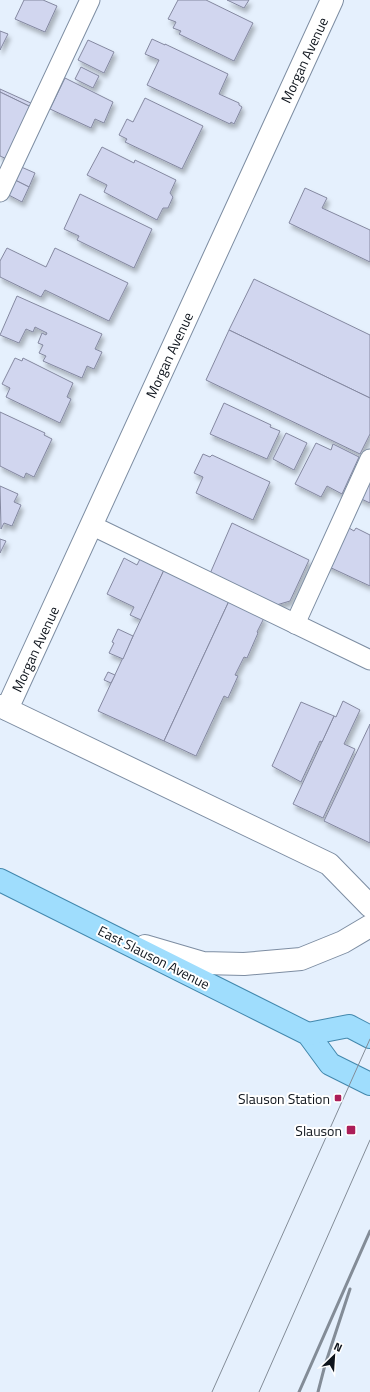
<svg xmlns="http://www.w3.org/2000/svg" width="370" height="1392" viewBox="0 0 370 1392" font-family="'Titillium Web',sans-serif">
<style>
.building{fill:#d1d6ef;stroke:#8488a0;filter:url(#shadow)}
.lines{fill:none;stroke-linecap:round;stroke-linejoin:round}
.service-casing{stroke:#7d8da2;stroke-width:21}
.minor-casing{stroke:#7d8da2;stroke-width:24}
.tertiary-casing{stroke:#7d8da2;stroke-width:24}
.primary-casing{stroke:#4388ad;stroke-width:24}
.service{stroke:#fff;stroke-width:19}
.minor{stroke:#fff;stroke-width:22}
.tertiary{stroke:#fff;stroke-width:22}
.primary{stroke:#9fddfd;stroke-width:22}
.tram{stroke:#838c97;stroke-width:1}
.rail{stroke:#838c97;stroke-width:3}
.poi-dot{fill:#ab1d58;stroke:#fff;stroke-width:1.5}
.labels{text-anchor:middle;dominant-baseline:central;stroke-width:4;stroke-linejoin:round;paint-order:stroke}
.street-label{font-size:14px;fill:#0e141c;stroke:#fff}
.poi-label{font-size:14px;fill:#0e141c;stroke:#fff;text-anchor:end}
</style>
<defs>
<filter id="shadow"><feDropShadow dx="2.5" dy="4.5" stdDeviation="2" flood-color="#0004"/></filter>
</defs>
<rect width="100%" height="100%" fill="#e5f0fd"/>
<g class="building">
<polygon points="24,0 43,0 57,6 45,32 15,19"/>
<polygon points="178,0 206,0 253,23 234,61 179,34 181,31 173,28 176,22 168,19"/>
<polygon points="227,0 249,0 244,8"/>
<polygon points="0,31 8,34 0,50"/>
<polygon points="152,39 165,45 165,44 228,74 219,94 239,103 239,105 242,107 234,124 231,122 230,124 147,85 159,60 145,54"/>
<polygon points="88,40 114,52 104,73 78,60"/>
<polygon points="81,67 99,76 93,88 75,79"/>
<polygon points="65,78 113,102 104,123 95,119 91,128 50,109"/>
<polygon points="0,89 33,104 31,107 0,92"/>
<polygon points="0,92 31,107 7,159 0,156"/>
<polygon points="145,98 203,126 182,169 125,142 127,139 119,135 127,119 133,122"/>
<polygon points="102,147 134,163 135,160 176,180 170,193 173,197 168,208 163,208 157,220 104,192 107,185 87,175"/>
<polygon points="19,166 35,173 29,187 13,179"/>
<polygon points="13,179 29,187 22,202 5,193"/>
<polygon points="305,188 327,198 322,208 370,230 370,262 289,223"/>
<polygon points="80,194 152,229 134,268 77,240 79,236 64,229"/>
<polygon points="7,248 46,267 55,248 128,283 109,321 45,290 41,297 0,277 0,261"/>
<polygon points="254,279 370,335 370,398 229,330"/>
<polygon points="17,296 102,334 95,349 102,352 94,369 87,366 82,378 43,361 46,356 39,353 43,345 38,343 42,333 46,335 47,333 35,327 33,332 26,329 19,343 0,335"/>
<polygon points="229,330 370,398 370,434 360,454 206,380"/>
<polygon points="15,358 22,361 23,358 73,383 67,397 71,399 60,423 6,397 10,388 2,384"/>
<polygon points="224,403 271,425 270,427 280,431 267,459 210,434"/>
<polygon points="0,412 45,433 44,435 52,439 34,477 26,473 24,478 0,466"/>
<polygon points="286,433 307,443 294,470 273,459"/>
<polygon points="316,443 331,450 333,444 359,457 342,494 327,486 321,497 295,484"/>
<polygon points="203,454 210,457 212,455 270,482 253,520 196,493 203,477 194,473"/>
<polygon points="370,469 370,503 357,497"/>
<polygon points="0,486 18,494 14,502 21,505 12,526 4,523 1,529"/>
<polygon points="232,523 309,560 290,601 273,606 209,576"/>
<polygon points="344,525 354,531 356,528 370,535 370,586 325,565"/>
<polygon points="0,539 6,541 0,553"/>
<polygon points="124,558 137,565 140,559 164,570 141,620 130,615 134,607 107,594"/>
<polygon points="164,570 229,601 164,741 98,711"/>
<polygon points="229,601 264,618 257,632 258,633 247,658 244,657 235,675 238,676 228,698 224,696 196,756 164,741"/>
<polygon points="118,629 133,636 123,659 109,653 114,643 112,642"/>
<polygon points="108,672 115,675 111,683 104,680"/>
<polygon points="343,701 360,710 344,744 355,749 323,818 293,804 334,716 336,717"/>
<polygon points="301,702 334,716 322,742 320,741 301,782 272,766"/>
<polygon points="370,724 370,843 324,821"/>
</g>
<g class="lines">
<g class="service-casing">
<g id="service">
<polyline points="0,192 90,0"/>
<polyline points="91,525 370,660"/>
<polyline points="295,624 370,459"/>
</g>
</g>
<g class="minor-casing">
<g id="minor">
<polyline points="0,706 329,864 370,906"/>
<polyline points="7,709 332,0"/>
</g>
</g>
<g class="tertiary-casing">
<polyline id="tertiary" points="145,946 203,963 244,964 301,959 343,942 370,926"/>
</g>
<g class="primary-casing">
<g id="primary">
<polyline points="0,880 308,1034 330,1064 370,1084"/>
<polyline points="308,1034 349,1026 370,1037"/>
</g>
</g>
<use href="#service" class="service"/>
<use href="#minor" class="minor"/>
<use href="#tertiary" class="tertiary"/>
<use href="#primary" class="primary"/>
<g class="tram">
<polyline points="212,1392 370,1039"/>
<polyline points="259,1392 370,1140"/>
</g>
<g class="rail">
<polyline points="299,1392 370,1231"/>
<polyline points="318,1392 325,1365 350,1289"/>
</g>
</g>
<g class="poi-dot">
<rect x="334" y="1094" width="8" height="8" rx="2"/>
<rect x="346" y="1125" width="10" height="10" rx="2"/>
</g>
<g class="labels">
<g class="street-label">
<text transform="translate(304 60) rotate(-65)">Morgan Avenue</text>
<text transform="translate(169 355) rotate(-65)">Morgan Avenue</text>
<text transform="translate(35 649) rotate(-65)">Morgan Avenue</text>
<text transform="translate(154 957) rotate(27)">East Slauson Avenue</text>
</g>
<g class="poi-label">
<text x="330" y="1098">Slauson Station</text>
<text x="342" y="1130">Slauson</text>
</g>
</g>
<g transform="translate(334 1356) rotate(25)" stroke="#ffffff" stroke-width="3" paint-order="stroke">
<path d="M0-3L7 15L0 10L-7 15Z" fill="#0e141c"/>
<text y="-6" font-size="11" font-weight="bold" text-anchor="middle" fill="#0e141c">N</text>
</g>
</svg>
